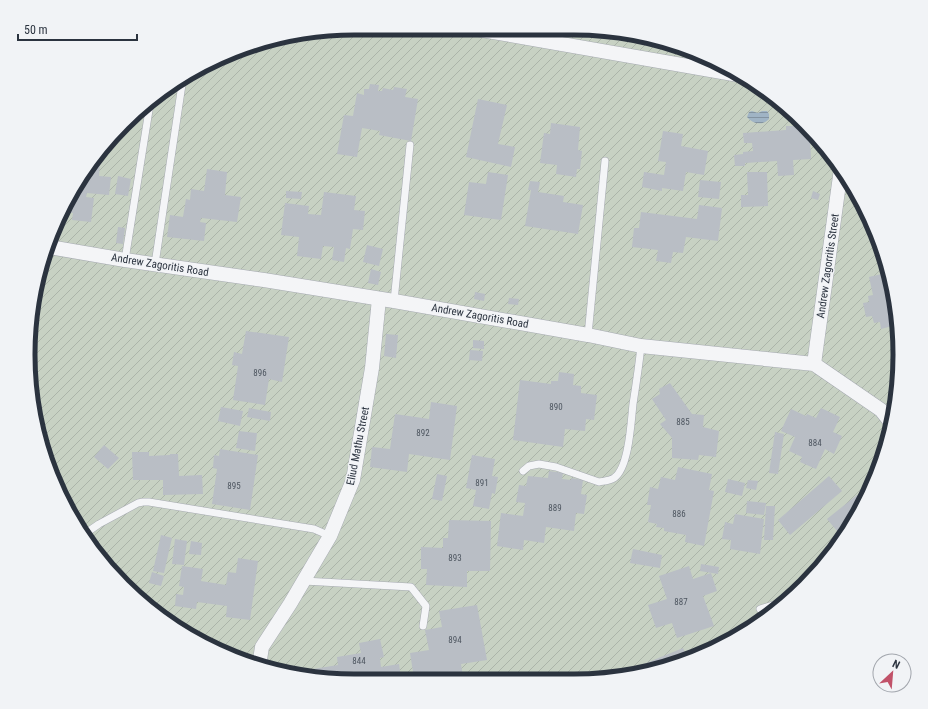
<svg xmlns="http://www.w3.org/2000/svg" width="928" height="709" viewBox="0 0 928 709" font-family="'Roboto Condensed',sans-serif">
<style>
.garden{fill:url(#garden-furrows)}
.water{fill:url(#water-rules)}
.building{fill:#b9bec5}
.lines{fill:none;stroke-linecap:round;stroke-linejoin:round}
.lane-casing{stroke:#a7abb2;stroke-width:8}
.street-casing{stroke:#a7abb2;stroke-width:15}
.lane{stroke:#f4f5f7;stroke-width:7}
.street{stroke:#f4f5f7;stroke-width:14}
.labels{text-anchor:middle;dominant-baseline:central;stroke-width:3;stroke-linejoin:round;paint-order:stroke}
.number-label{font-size:9px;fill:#4e5660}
.street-label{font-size:11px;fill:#2b333f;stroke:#f1f3f6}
.rim{fill:none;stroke:#2b333f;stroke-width:5}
</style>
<defs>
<pattern id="garden-furrows" width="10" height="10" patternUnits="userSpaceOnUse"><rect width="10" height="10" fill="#c7d1c3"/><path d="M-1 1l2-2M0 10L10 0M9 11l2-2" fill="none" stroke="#abb4a9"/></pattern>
<pattern id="water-rules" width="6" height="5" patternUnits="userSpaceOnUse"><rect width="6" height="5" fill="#a0b4c5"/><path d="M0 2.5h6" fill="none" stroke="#8393a1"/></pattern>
</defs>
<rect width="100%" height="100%" fill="#e1e4e8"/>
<polygon class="garden" points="355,28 595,29 658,39 718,62 772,95 845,173 875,229 894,291 900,354 894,418 875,479 845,536 805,585 755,626 679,664 616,678 312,678 249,664 191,637 139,600 83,536 45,460 29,376 34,291 62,210 123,124 191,72 270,39"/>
<path class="water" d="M752,111l6,2 4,-2h5l2,3v5c-7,7 -16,5 -22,-2l2,-5z"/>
<g class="building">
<polygon points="370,84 379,85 378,91 382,91 383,88 393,90 394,87 407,89 405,97 418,99 411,141 379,135 380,131 362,128 357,157 337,154 344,115 353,116 357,93 364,95 364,89 369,89"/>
<polygon points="478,99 507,105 498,144 515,147 511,167 466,157"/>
<polygon points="551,123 580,127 578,150 582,151 580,169 577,169 576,177 556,174 557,165 540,163 544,133 550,134"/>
<polygon points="786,126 800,126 810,136 811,159 793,160 794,175 778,176 777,161 745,163 745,166 735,166 734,155 743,154 743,152 753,151 752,143 744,143 743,133 786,130"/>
<polygon points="663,131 683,134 681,146 708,151 704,175 686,172 683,191 662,188 662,191 642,187 644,172 664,175 666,162 658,161"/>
<polygon points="97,161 100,162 99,176 111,177 109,195 87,193 86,197 94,198 91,222 72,220 73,213 66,212 67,205 66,205"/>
<polygon points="207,169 227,172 225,195 241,197 237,222 201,218 200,222 206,223 204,241 167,237 170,215 183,217 186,199 190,200 191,189 204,191"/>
<polygon points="488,172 508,175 501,220 464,215 469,182 486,184"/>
<polygon points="747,172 767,172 768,206 741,207 741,195 748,195"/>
<polygon points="118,176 131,179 128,196 115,194"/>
<polygon points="700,180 721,182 719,199 698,197"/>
<polygon points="530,181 540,182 538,192 564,196 563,202 583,205 578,234 525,226 531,190 528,190"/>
<polygon points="286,191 302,192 301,199 286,198"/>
<polygon points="813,191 820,194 818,200 811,198"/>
<polygon points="324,192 356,196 354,210 365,211 363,230 353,229 350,249 346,248 344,262 332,260 334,247 323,246 321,259 297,256 299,237 281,235 285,203 309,206 308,214 321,215"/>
<polygon points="699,205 722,208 718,241 686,237 683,253 673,252 671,263 656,261 658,250 632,247 634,228 639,228 641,212 697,219"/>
<polygon points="118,227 125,228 123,244 116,243"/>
<polygon points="367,245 383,249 379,266 363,262"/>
<polygon points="371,269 381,272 378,285 368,283"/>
<polygon points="882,274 886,292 889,291 890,289 887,288 890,279 894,291 896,318 895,319 896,325 881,329 880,322 874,323 872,316 866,317 863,303 869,302 868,296 873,295 869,277"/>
<polygon points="475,292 485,294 484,301 474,299"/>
<polygon points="509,298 519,299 518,305 508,304"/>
<polygon points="246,331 289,337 282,382 269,379 265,405 233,400 238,366 232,365 234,352 242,354"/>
<polygon points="386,334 398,335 396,358 384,356"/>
<polygon points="473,340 484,341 484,349 473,348"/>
<polygon points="470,350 483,351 482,361 469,360"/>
<polygon points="559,372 574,374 573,385 581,386 581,393 597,395 594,420 586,419 585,431 565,429 563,447 513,440 520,380 551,384 551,381 558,381"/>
<polygon points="670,383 692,414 704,415 703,427 719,431 716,457 699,455 698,460 672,458 672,438 660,424 666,420 652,399 660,394 659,389"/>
<polygon points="431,402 457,406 450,460 409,454 407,472 370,467 372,447 390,449 395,414 429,419"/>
<polygon points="221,407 243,411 240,426 218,421"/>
<polygon points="249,408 271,412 270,421 247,417"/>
<polygon points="821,408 840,417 833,432 842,436 834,454 825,449 816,469 800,462 802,457 789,451 795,437 781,431 791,409 806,416 807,414 816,418"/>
<polygon points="239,431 257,433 255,451 236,448"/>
<polygon points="775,432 784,434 778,474 769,473"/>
<polygon points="104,445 119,458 108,469 94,457"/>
<polygon points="220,449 258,455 250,510 212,504 217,469 213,468 214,455 219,456"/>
<polygon points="132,452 149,452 149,456 170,455 170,454 178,454 179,476 202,475 203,494 163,495 163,480 133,480"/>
<polygon points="472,455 495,459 492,476 498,477 495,494 492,493 489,509 473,506 476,490 466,488"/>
<polygon points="678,467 712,474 709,490 714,491 704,546 685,542 686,535 664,531 664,528 656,527 657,524 648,522 651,505 647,505 650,487 658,489 661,477 675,480"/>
<polygon points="549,471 563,473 562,479 571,480 571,478 583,480 581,494 587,495 584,514 576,513 574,531 546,527 544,543 524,540 523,550 497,546 501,513 523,516 525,503 516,502 519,485 526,486 528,476 548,478"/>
<polygon points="437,474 447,476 442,501 432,499"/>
<polygon points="829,476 842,491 790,535 778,520"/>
<polygon points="728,479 745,483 742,496 725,492"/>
<polygon points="748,480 758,481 756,490 746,488"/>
<polygon points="857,495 863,502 843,538 827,519"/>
<polygon points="747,501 766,503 764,515 746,513"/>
<polygon points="766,506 775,506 773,540 764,540"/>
<polygon points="735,514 764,519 760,554 730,549 731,540 722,539 725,522 733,524"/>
<polygon points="449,520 491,521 490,571 467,571 467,587 426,585 427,569 421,569 421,547 443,548 443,538 448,538"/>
<polygon points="161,535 172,538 164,573 153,571"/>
<polygon points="175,539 187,541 184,565 172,564"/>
<polygon points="191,541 202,543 201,555 189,554"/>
<polygon points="633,549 662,555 660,568 630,563"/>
<polygon points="238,558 258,561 250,620 226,617 227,606 197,602 196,609 175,606 176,594 183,595 184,587 179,586 182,566 203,569 201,581 226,585 228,572 236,573"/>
<polygon points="701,564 719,567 718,574 700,571"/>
<polygon points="689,566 693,579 711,573 717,591 703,596 714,626 677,638 672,623 656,628 648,605 667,599 659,576"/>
<polygon points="152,572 164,576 161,586 149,583"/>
<polygon points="139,600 158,604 156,612 141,601"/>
<polygon points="477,605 487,660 461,664 463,677 453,678 414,678 410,653 429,650 425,630 442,627 439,611"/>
<polygon points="380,639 384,657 380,658 381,667 399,664 401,678 312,678 308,677 307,670 338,665 337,657 361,653 359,643"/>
<polygon points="683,648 688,659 679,664 631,675 629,670"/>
</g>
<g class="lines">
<g class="lane-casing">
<g id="lane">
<polyline points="125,260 150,104"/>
<polyline points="155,264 183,78"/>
<polyline points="394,301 410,145"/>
<polyline points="588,335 605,161"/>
<path d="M523,471l6,-5 10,-2 17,3 43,15c5,-1 10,-1 15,-4 15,-10 17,-56 19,-74 3,-19 6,-39 8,-58"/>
<polyline points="83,535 99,524 138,503 143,502 149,502 314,529 330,536"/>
<polyline points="304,581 411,587 426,606 423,626"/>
<polyline points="760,609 786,601"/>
</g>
</g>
<g class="street-casing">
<g id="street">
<polyline points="470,28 739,75"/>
<polyline points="49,247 125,260 264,280 394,301 588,335 641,346 814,364 881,410 892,424"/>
<polyline points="814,364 841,169"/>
<polyline points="259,666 262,647 290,604 330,536 353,480 372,368 379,299"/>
</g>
</g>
<use href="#lane" class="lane"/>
<use href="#street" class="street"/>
</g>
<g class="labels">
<g class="number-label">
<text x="260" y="373">896</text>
<text x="556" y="407">890</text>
<text x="683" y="422">885</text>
<text x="423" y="433">892</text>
<text x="815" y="443">884</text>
<text x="482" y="483">891</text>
<text x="234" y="486">895</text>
<text x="555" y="508">889</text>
<text x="679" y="514">886</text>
<text x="455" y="558">893</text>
<text x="681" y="602">887</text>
<text x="455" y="640">894</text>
<text x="359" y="661">844</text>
</g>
<g class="street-label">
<text transform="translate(160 265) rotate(9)">Andrew Zagoritis Road</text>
<text transform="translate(828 266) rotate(-82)">Andrew Zagorritis Street</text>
<text transform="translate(480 316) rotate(10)">Andrew Zagoritis Road</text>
<text transform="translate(358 446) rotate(-79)">Eliud Mathu Street</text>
</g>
</g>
<path d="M0 0H928V709H0ZM354 35H574A319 319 0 0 1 893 354V355A319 319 0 0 1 574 674H354A319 319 0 0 1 35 355V354A319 319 0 0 1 354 35Z" fill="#f1f3f6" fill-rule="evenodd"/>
<path class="rim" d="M354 35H574A319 319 0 0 1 893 354V355A319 319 0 0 1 574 674H354A319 319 0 0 1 35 355V354A319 319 0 0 1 354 35Z"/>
<g transform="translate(892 673) rotate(26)"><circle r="19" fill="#f1f3f6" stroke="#a2a6ad"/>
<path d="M0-3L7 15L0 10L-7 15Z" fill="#c15269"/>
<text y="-6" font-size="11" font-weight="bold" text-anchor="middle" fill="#2b333f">N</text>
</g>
<path d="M18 34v6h119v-6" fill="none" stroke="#2b333f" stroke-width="2"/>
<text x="24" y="34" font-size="12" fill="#2b333f" stroke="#f1f3f6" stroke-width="3" paint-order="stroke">50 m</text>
</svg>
